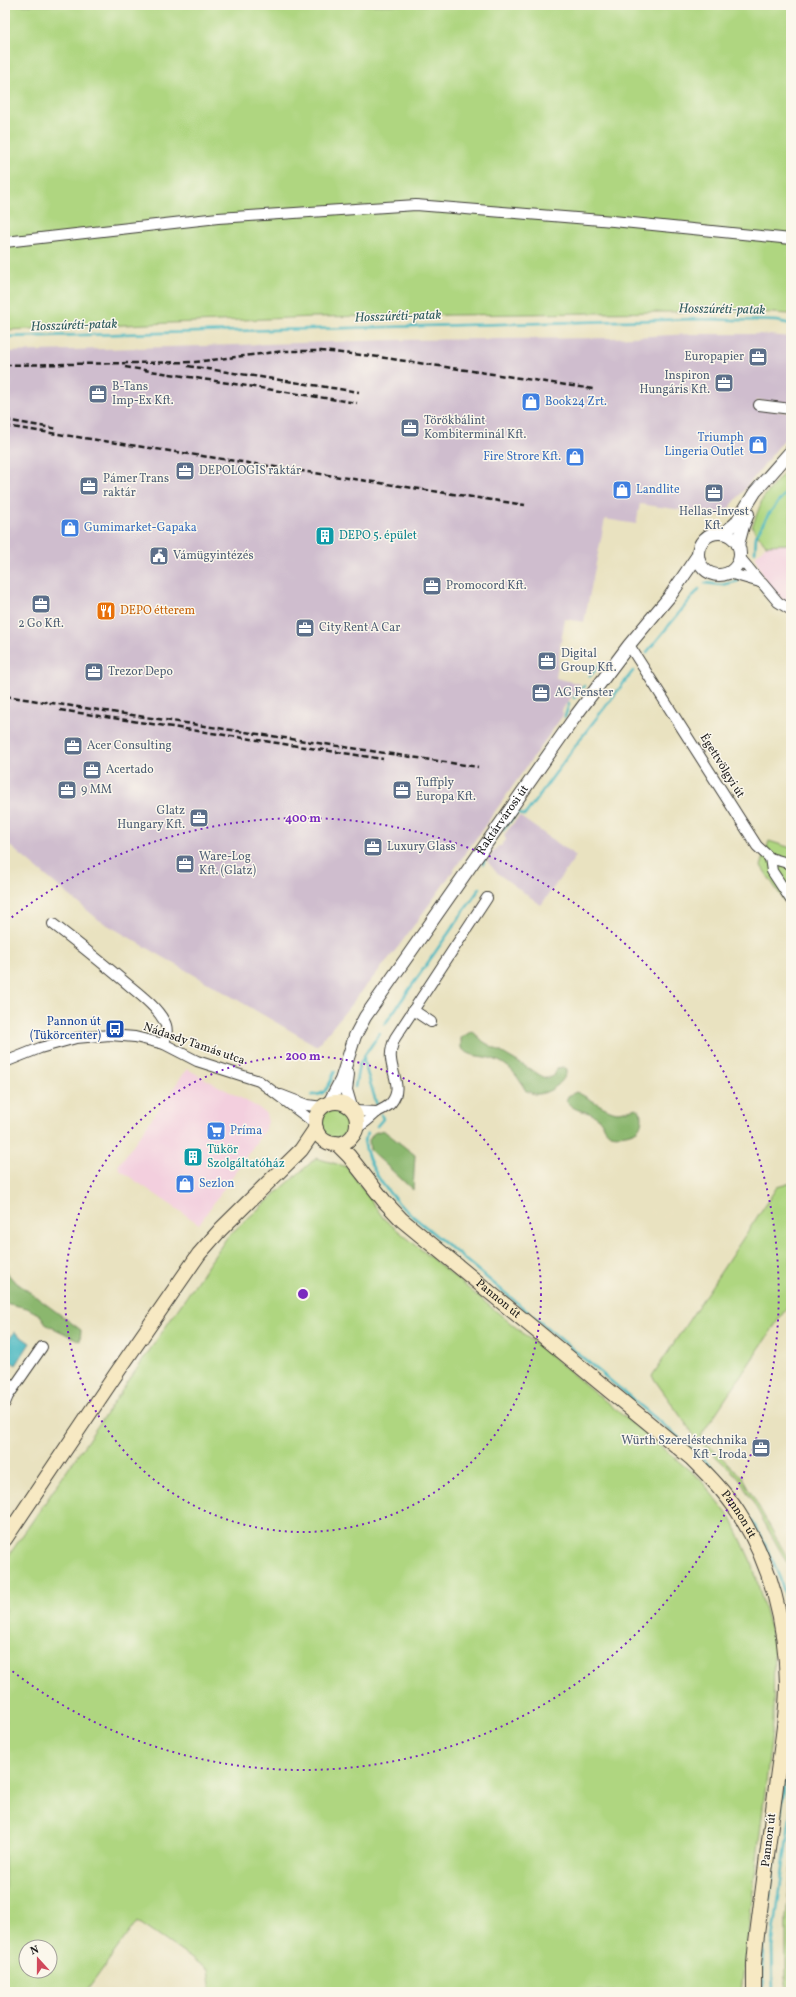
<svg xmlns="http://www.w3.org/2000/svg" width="796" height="1997" viewBox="0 0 796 1997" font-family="Vollkorn,serif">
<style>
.built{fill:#f3cfde}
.industrial{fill:#cfbdce}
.green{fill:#afd680;stroke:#66794e;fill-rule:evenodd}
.forest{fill:#8bb76e;stroke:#546a45}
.water{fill:#49b8c1;stroke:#326a6e}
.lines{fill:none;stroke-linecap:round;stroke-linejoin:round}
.stream{stroke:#49b8c1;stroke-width:2.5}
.minor-casing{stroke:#3b3a35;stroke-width:12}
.tertiary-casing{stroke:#3b3a35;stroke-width:14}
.secondary-casing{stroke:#3b3a35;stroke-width:16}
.minor{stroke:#fff;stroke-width:10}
.tertiary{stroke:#fff;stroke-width:12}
.secondary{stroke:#f7e9c3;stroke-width:14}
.rail{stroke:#1c1c1c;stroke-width:2.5;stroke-dasharray:6 3;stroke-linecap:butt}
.ring{fill:none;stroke:#7b2cbf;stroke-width:2;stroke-dasharray:2 4}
.labels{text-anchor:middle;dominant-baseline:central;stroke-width:3;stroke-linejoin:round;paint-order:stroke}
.service-label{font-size:12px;fill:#4e5e75;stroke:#fbf7ec;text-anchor:start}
.shop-label{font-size:12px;fill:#366cbe;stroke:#fbf7ec;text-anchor:start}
.culture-label{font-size:12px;fill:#0d838f;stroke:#fbf7ec;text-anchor:start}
.food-label{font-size:12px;fill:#c56008;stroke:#fbf7ec;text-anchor:start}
.street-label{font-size:12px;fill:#1c1c1c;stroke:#fbf7ec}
.transit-label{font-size:12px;fill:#164399;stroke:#fbf7ec;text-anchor:end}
.water-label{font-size:13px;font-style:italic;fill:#2e5a5e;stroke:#fbf7ec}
.centre{fill:#7b2cbf;stroke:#fbf7ec;stroke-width:2}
.ring-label{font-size:12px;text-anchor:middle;font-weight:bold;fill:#7b2cbf;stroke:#fbf7ec;stroke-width:3;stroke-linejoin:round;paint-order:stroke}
</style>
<rect width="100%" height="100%" fill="#fbf7ec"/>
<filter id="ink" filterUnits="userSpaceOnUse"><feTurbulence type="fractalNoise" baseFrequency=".025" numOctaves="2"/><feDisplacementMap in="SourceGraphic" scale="8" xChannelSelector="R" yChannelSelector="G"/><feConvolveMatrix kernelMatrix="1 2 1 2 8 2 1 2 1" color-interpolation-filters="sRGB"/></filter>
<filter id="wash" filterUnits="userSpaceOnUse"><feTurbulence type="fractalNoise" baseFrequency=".012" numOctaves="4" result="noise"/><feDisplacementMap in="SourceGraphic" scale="16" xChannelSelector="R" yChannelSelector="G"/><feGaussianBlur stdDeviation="0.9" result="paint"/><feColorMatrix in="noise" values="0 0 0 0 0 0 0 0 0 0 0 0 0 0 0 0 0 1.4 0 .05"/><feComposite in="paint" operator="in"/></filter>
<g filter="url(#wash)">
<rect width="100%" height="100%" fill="#e9e2c0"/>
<g class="built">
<polygon points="791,544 791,605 776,595 762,574 755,557 766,545"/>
<polygon points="187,1069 259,1108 266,1114 268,1122 264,1131 199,1224 121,1171 118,1166"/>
</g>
<g class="industrial">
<polygon points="692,334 759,334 791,337 791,404 757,400 756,408 791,413 791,431 723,516 640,504 636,524 605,519 584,622 565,619 560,647 556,678 581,684 562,710 563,715 436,895 398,947 317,1046 99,920 5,842 5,352 393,340 612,338"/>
<polygon points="519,816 576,856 541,905 497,873 487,861 498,846 501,846 506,840 504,835"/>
</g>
<g class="green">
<polygon points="5,5 791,5 791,314 736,311 313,317 5,330"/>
<polygon points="791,464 791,544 766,545 752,527 763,498"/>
<polygon points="769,841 791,848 791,911 761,866"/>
<circle cx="336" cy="1123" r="15"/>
<path d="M316,1158l31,9 37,52 316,260 32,41 21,46 21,77 -1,81 -32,268h-530l-3,-22 -71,-49 -51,71h-81v-431l223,-325zM26,1947h24v24h-24z"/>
<polygon points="791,1183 791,1301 700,1437 742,1477 791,1564 791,1570 740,1479 696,1438 652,1376 777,1187"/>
<polygon points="791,1868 791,1992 786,1992 786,1919"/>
</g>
<g class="forest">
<path d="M472,1031l12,11 61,36 9,-2 3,-8 6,-1 4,2c-1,13 -17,24 -29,25 -4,1 -8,-2 -12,-3 -8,-14 -16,-27 -33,-32 -13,-4 -21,-1 -32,-11v-10z"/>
<path d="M576,1092c12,5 31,19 41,20 6,0 14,-3 20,-4l5,8c0,5 -1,11 -5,14 -6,4 -22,7 -28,3 -5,-3 -6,-11 -11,-15 -10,-9 -22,-4 -32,-17l2,-5z"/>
<polygon points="383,1130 415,1155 413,1190 370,1150 369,1140 374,1133"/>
<polygon points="5,1270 13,1280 81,1330 80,1341 47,1325 40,1315 27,1308 5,1303"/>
</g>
<polygon class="water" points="14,1332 30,1343 16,1365 5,1358 5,1346"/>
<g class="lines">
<g class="stream">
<polyline points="5,337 695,319 777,321 791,324"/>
<polyline points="755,552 756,536 768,515 791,486"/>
<polyline points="705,583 722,585 738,581"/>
<polyline points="647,652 699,589"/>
<polyline points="590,676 599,665"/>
<polyline points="574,698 584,686"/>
<polyline points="565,717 569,704"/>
<polyline points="503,830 517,812 523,815 525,815 581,738 633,671"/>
<polyline points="483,864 486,855"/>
<polyline points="385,1024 480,888"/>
<polyline points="355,1087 359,1065 364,1057"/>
<path d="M312,1095c16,1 17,-12 23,-24"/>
<polyline points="378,1109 364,1062 364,1056 380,1033"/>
<polyline points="377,1126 383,1119 381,1114"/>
<path d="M368,1133l-4,7c4,27 20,48 39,68l292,243c44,43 76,91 92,150"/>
<polyline points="762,1992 764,1942 791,1734"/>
<polyline points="773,1992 772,1947 791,1811"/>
</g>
</g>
</g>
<g filter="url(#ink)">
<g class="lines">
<g class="minor-casing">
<g id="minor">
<polyline points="5,242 218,218 416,205 613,221 791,239"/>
<polyline points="759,405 791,409"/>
<polyline points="740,558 760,582"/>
<polyline points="729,573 760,582"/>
<polyline points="762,583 778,602 791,610"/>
<polyline points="629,645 757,846 770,858 791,864"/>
<polyline points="770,858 772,871 791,900"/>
<path d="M53,924c25,19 48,38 72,58 13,11 31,24 39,39 5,8 2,15 0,23"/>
<polyline points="413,1010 431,1022"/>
<polyline points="5,1062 40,1048 76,1038 110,1035 135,1037 164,1044 197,1061 259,1081 316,1124"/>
<polyline points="281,1095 307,1105 323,1107"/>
<polyline points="354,1111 377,1112"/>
<path d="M356,1128c9,-4 13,-9 20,-15 5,-4 11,-5 15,-10 12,-14 1,-29 0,-44 -1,-8 1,-14 4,-21l92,-140"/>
<polyline points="5,1403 8,1396 42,1347"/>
</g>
</g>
<g class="tertiary-casing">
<g id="tertiary">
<circle cx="719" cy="554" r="21"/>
<polyline points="724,533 736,523 755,492 791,451"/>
<polyline points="738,545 743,526 748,514"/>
<polyline points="348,1074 346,1090 351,1107"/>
<path id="s1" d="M329,1103l12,-23 14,-44 10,-19 212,-303 52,-69 41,-49 28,-41"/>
</g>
</g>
<g class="secondary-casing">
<g id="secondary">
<circle cx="336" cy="1123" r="21"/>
<path id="s2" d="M336,1143l13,13 36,46 17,18 289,238c17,17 34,34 47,54 33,51 48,112 49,172 0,34 -7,69 -11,102 -7,52 -13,104 -20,156l-2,22v28"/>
<polyline points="5,1539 116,1374 199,1254 221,1229 301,1150 316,1128"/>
</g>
</g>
<use href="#minor" class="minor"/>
<use href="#tertiary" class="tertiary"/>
<use href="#secondary" class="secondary"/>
<g class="rail">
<polyline points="5,365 195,362 284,351 321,351 372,356 593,389"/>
<polyline points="188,366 359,392"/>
<polyline points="125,367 357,403"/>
<polyline points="5,420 58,429"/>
<polyline points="5,426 525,505"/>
<polyline points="5,696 478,767"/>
<polyline points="60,710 383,759"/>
</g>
</g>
</g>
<g class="ring">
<circle cx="303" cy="1294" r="238"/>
<path d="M7 921A476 476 0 1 1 7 1667"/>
</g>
<defs>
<g id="office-square" transform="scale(1)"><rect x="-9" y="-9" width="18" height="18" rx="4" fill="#5c6f8a" stroke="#fbf7ec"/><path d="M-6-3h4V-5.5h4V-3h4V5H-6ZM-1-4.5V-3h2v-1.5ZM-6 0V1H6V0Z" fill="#fff"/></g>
<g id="shop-square" transform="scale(1)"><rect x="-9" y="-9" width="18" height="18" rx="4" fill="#3f7fe0" stroke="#fbf7ec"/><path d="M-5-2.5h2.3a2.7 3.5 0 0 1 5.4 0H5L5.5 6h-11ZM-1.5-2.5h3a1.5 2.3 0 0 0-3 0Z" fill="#fff"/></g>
<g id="building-square" transform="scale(1)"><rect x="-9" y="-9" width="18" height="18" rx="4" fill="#0f9aa8" stroke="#fbf7ec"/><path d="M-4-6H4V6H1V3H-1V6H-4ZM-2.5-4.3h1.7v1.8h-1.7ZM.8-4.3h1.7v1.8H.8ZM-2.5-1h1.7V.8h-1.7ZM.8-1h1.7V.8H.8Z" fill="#fff"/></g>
<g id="civic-square" transform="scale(1)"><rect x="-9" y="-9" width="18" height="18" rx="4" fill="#5c6f8a" stroke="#fbf7ec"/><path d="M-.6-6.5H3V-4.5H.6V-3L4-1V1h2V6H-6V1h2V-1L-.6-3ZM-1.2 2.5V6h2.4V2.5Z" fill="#fff"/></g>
<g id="restaurant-square" transform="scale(1)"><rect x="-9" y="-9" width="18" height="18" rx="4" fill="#e8710a" stroke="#fbf7ec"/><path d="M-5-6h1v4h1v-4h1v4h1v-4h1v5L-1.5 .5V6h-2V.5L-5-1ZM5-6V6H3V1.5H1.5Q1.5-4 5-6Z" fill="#fff"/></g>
<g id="bus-square" transform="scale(1)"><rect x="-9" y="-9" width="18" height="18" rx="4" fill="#1a4fb4" stroke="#fbf7ec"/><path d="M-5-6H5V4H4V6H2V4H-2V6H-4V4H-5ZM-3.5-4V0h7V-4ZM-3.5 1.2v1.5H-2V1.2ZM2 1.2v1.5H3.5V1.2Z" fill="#fff"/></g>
<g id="supermarket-square" transform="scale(1)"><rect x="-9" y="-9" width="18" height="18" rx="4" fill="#3f7fe0" stroke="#fbf7ec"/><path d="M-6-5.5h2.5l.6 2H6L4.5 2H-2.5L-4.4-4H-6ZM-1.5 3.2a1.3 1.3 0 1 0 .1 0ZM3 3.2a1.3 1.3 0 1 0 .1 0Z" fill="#fff"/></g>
</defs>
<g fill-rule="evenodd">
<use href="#office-square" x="758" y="357"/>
<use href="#office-square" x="724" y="383"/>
<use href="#office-square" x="98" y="394"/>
<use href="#shop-square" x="531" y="402"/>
<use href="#office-square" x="410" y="428"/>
<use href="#shop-square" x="758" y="445"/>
<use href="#shop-square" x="575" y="457"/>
<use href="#office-square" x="185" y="471"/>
<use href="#office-square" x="89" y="486"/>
<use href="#shop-square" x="622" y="490"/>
<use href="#office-square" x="714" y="493"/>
<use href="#shop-square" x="70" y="528"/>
<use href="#building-square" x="325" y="536"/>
<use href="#civic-square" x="159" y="556"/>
<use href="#office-square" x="432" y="586"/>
<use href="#office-square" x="41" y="604"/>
<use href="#restaurant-square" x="106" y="611"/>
<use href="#office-square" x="305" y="628"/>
<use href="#office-square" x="547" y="661"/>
<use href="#office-square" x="94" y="672"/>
<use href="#office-square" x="541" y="693"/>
<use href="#office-square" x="73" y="746"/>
<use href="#office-square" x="92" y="770"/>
<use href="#office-square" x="67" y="790"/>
<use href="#office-square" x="402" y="790"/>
<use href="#office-square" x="199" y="818"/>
<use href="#office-square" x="373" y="847"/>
<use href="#office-square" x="185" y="864"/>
<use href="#bus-square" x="115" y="1029"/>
<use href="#supermarket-square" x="216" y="1131"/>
<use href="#building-square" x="193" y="1157"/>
<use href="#shop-square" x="185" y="1184"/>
<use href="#office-square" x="761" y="1448"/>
</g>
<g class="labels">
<g class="service-label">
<text x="744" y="357" text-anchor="end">Europapier</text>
<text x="710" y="376" text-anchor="end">Inspiron<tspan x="710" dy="14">Hungáris Kft.</tspan></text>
<text x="112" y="387">B-Tans<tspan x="112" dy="14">Imp-Ex Kft.</tspan></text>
<text x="424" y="421">Törökbálint<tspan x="424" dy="14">Kombiterminál Kft.</tspan></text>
<text x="199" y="471">DEPOLOGIS raktár</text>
<text x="103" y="479">Pámer Trans<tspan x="103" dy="14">raktár</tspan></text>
<text x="714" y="512" text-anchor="middle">Hellas-Invest<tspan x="714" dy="14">Kft.</tspan></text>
<text x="173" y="556">Vámügyintézés</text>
<text x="446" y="586">Promocord Kft.</text>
<text x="41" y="624" text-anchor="middle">2 Go Kft.</text>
<text x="319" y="628">City Rent A Car</text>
<text x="561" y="654">Digital<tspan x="561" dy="14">Group Kft.</tspan></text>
<text x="108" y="672">Trezor Depo</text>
<text x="555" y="693">AG Fenster</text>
<text x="87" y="746">Acer Consulting</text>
<text x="106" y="770">Acertado</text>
<text x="416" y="783">Tuffply<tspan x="416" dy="14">Europa Kft.</tspan></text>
<text x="81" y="790">9 MM</text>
<text x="185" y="811" text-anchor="end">Glatz<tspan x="185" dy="14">Hungary Kft.</tspan></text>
<text x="387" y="847">Luxury Glass</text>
<text x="199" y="857">Ware-Log<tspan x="199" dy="14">Kft. (Glatz)</tspan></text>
<text x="747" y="1441" text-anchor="end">Würth Szereléstechnika<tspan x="747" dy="14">Kft - Iroda</tspan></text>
</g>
<g class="shop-label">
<text x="545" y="402">Book24 Zrt.</text>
<text x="744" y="438" text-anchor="end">Triumph<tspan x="744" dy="14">Lingeria Outlet</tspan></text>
<text x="561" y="457" text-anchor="end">Fire Strore Kft.</text>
<text x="636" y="490">Landlite</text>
<text x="84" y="528">Gumimarket-Gapaka</text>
<text x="230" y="1131">Príma</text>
<text x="199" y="1184">Sezlon</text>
</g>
<g class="culture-label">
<text x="339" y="536">DEPO 5. épület</text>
<text x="207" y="1150">Tükör<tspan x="207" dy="14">Szolgáltatóház</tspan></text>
</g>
<g class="food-label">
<text x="120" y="611">DEPO étterem</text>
</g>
<g class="street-label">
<text transform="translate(722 766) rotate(58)">Égettvölgyi út</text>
<text stroke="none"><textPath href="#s1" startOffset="334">Raktárvárosi út</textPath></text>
<text transform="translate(194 1044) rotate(19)">Nádasdy Tamás utca</text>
<text stroke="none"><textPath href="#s2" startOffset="226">Pannon út</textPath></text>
<text stroke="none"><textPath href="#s2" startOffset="550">Pannon út</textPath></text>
<text transform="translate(769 1840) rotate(-83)">Pannon út</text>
</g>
<g class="transit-label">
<text x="101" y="1022">Pannon út<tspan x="101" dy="14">(Tükörcenter)</tspan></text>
</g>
<g class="water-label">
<text transform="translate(722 310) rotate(1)">Hosszúréti-patak</text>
<text transform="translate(398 317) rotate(-2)">Hosszúréti-patak</text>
<text transform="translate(74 326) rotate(-2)">Hosszúréti-patak</text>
</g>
</g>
<circle cx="303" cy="1294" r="6" class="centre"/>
<g class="ring-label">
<text x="303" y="822">400 m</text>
<text x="303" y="1060">200 m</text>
</g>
<rect width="796" height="1997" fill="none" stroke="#fbf7ec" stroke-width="20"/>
<g transform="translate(38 1959) rotate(339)"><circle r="19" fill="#fbf7ec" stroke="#a29f99"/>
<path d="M0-3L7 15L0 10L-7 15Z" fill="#d1495b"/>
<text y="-6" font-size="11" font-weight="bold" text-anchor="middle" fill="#1c1c1c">N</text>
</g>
</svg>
